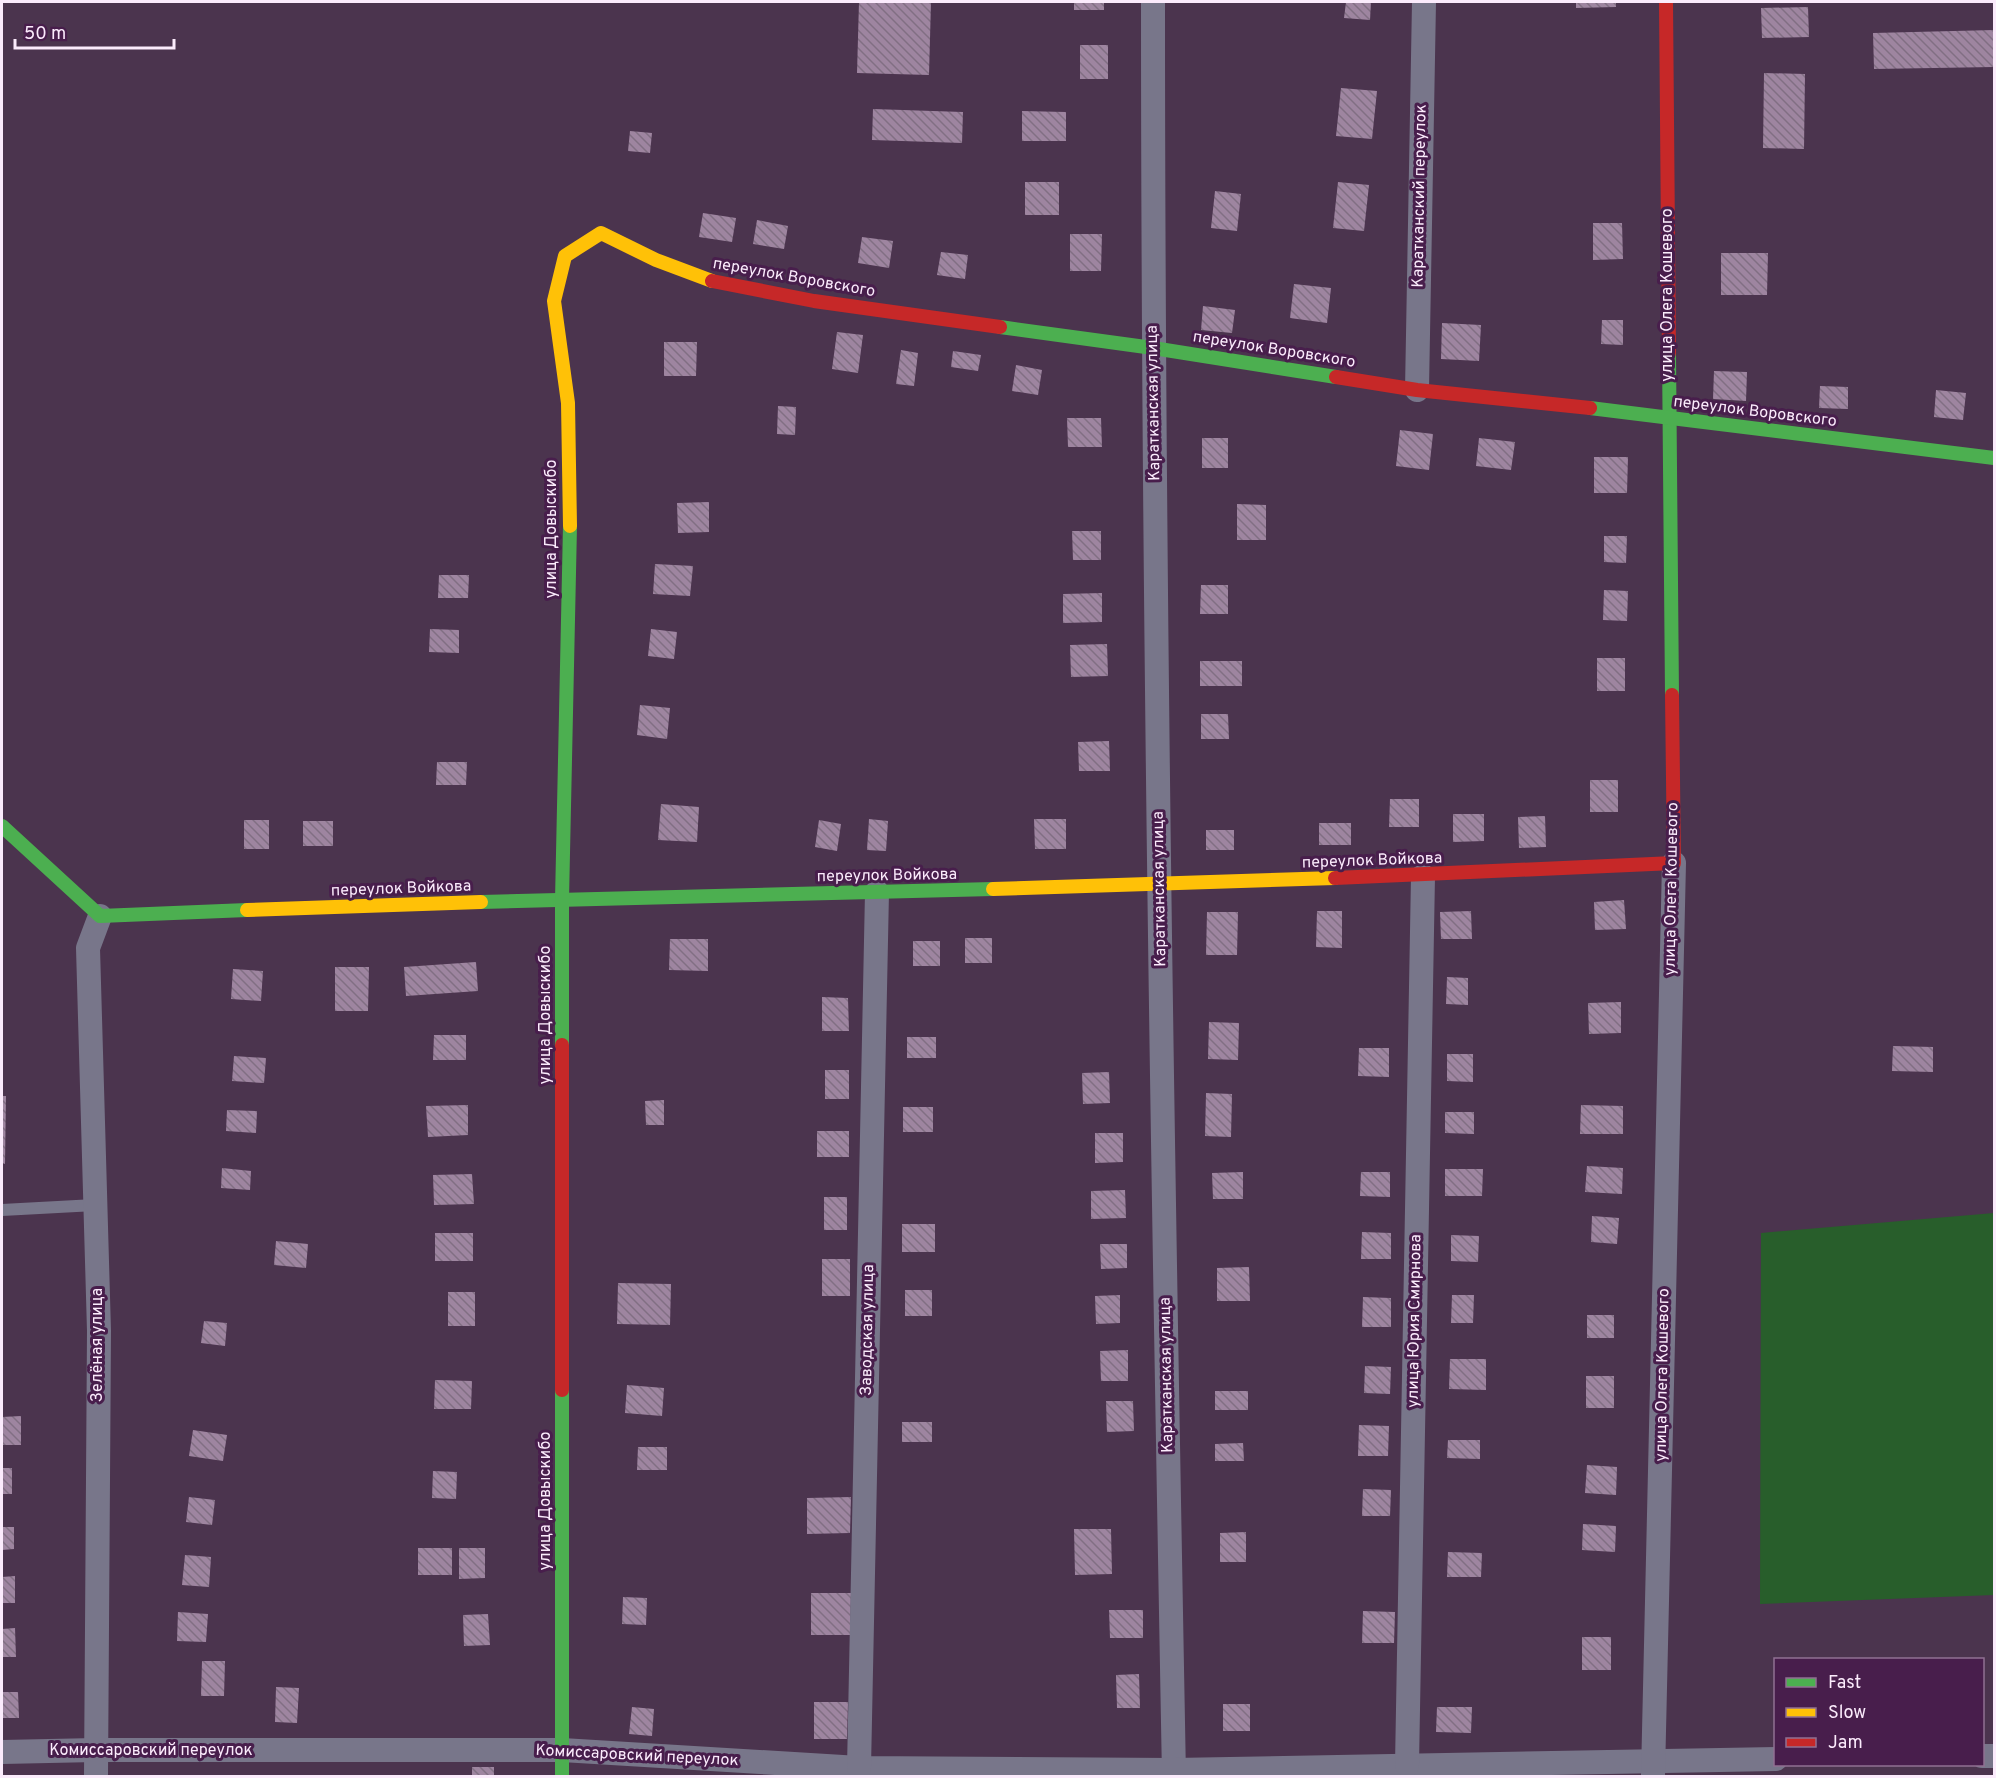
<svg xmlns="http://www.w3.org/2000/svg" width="1996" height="1778" viewBox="0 0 1996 1778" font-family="Overpass,sans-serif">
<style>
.park{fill:#285e2b}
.building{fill:url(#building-back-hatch)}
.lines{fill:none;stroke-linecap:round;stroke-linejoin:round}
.lane{stroke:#78768a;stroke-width:12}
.street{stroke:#78768a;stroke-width:24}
.fast{stroke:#4caf50;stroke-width:14}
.slow{stroke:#ffc107;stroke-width:14}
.jam{stroke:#c62828;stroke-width:14}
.labels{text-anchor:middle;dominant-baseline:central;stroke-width:6;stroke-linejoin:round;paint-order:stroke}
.street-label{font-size:16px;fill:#fbebfc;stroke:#481e4c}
</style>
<defs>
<pattern id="building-back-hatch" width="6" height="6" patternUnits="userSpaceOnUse" patternTransform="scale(1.5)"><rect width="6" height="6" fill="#9e85a0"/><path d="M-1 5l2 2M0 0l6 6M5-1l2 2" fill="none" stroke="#816f83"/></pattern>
</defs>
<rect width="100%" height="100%" fill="#4b344e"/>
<polygon class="park" points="1994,1213 1994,1595 1760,1604 1761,1233"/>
<g class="building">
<polygon points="859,2 931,2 929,75 857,73"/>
<rect x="1074" y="2" width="30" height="8"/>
<polygon points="1346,2 1371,2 1370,20 1344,18"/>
<polygon points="1576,2 1616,2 1616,7 1576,8"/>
<polygon points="1808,7 1809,37 1762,38 1761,8"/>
<polygon points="1994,30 1994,67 1874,69 1873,33"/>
<rect x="1080" y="45" width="28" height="34"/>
<polygon points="1764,73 1805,74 1804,149 1763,148"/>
<polygon points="1341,88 1377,91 1372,139 1336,136"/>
<polygon points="873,109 963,112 962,143 872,140"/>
<polygon points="1022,111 1066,112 1066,141 1022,141"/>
<polygon points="630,131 652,133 650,153 628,151"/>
<rect x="1025" y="182" width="34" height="33"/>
<polygon points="1338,182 1369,185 1364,231 1333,228"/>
<polygon points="1215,191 1241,194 1237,231 1211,228"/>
<polygon points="703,213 736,218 732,242 699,237"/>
<polygon points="757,220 788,226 784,249 753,244"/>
<polygon points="1593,223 1622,223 1623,259 1593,260"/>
<polygon points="1070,234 1102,234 1101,271 1070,271"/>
<polygon points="862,237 893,241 889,268 858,263"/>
<polygon points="941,252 968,255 965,279 937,275"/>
<polygon points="1721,253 1768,253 1767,295 1721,295"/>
<polygon points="1294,284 1331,288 1327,323 1290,318"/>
<polygon points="1203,306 1235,310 1232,333 1201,330"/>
<polygon points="1602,320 1623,320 1623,345 1601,344"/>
<polygon points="1442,323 1481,325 1479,361 1441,359"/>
<polygon points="837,332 863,335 858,373 832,369"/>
<polygon points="664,342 697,342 696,376 664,376"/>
<polygon points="901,350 918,353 914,386 896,384"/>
<polygon points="953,351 981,355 978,371 951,367"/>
<polygon points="1016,365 1042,370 1038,395 1012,391"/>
<polygon points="1714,371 1747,372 1746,401 1713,399"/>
<polygon points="1820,386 1848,387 1848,409 1819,408"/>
<polygon points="1936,390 1966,393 1963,420 1934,417"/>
<polygon points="778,406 796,407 795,435 777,434"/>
<polygon points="1067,418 1101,418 1102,447 1068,447"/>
<polygon points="1400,430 1433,434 1429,470 1396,466"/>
<rect x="1202" y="438" width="26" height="30"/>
<polygon points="1479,438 1515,442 1511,470 1476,466"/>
<polygon points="1594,457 1628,457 1627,493 1594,493"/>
<polygon points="709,502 709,532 678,533 677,503"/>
<polygon points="1237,504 1266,505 1266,540 1237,540"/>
<polygon points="1072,531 1101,531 1101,560 1073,560"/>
<polygon points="1604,536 1627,536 1626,563 1604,562"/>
<polygon points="655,564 693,566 690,596 653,594"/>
<polygon points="439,575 469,575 468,598 438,598"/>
<polygon points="1201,585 1228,585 1228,614 1200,614"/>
<polygon points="1604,590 1628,591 1627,621 1603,620"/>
<polygon points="1102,593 1102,622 1063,623 1063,594"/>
<polygon points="430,629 459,630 459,653 429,652"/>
<polygon points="651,629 677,632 674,659 648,656"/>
<polygon points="1107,644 1108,676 1071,677 1070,645"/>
<rect x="1597" y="658" width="28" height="33"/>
<rect x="1200" y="661" width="42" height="25"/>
<polygon points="640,705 670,708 667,739 637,735"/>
<polygon points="1201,714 1228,714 1229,739 1201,739"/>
<polygon points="1109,741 1110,771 1079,771 1078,742"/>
<polygon points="437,762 467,762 466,785 436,785"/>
<rect x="1590" y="780" width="28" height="32"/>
<polygon points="1390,799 1419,799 1419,827 1389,827"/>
<polygon points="661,804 699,807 697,842 658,840"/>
<polygon points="1453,814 1484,814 1484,841 1453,842"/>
<polygon points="1545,816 1546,847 1519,848 1518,817"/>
<polygon points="869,819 888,821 886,851 867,850"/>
<polygon points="1034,819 1066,819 1066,849 1035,849"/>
<rect x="244" y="820" width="25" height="29"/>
<polygon points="819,820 841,824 837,851 815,847"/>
<rect x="303" y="821" width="30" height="25"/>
<rect x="1319" y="823" width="32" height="22"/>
<rect x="1206" y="830" width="28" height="20"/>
<polygon points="1624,900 1626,929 1595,930 1594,902"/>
<polygon points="1317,911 1342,911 1342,948 1316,947"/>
<polygon points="1471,911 1472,939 1441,939 1440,912"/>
<polygon points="1207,912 1238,912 1237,955 1206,955"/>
<rect x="965" y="938" width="27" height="25"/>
<polygon points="670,939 708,939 708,971 669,970"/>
<rect x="913" y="941" width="27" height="25"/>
<polygon points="476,962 478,991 406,996 404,967"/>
<polygon points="335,967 369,967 368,1011 335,1011"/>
<polygon points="233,969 263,971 261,1001 231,999"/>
<polygon points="1447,977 1468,978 1468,1005 1446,1004"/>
<polygon points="822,997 848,998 849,1031 822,1031"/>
<polygon points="1621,1002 1621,1033 1589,1034 1588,1003"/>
<polygon points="1209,1022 1239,1023 1238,1060 1208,1059"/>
<polygon points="434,1035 466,1035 466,1060 433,1060"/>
<rect x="907" y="1037" width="29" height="21"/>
<polygon points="1893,1046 1933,1047 1933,1072 1892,1071"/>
<polygon points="1359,1048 1389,1048 1389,1077 1358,1076"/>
<polygon points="1447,1054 1473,1054 1473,1082 1447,1081"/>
<polygon points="234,1056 266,1058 264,1083 232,1081"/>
<rect x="825" y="1070" width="24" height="29"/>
<polygon points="1109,1072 1110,1103 1083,1104 1082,1073"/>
<polygon points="1206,1093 1232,1094 1231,1137 1205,1136"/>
<polygon points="2,1096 6,1096 5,1164 2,1163"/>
<polygon points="664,1100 664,1125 646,1125 645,1101"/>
<polygon points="468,1105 468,1135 428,1137 426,1106"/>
<polygon points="1581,1105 1623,1106 1623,1134 1580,1134"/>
<rect x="903" y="1107" width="30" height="25"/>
<polygon points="227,1110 257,1111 256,1133 226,1131"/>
<polygon points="1445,1112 1474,1112 1474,1134 1445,1133"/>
<rect x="817" y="1131" width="32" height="26"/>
<polygon points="1095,1133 1123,1133 1123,1162 1095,1163"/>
<polygon points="1587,1166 1623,1168 1622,1194 1585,1192"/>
<polygon points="222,1168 251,1171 250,1190 221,1188"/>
<polygon points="1445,1169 1483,1169 1482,1196 1445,1196"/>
<polygon points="1243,1172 1243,1199 1213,1199 1212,1173"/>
<polygon points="1361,1172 1390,1172 1390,1197 1360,1196"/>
<polygon points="472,1174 474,1204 434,1205 433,1175"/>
<polygon points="1125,1190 1126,1218 1091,1219 1091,1191"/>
<rect x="824" y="1197" width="23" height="33"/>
<polygon points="1592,1216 1619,1218 1617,1244 1591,1242"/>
<rect x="902" y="1224" width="33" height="28"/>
<polygon points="1362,1232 1391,1233 1391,1259 1361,1259"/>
<rect x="435" y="1233" width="38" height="28"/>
<polygon points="1451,1235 1479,1236 1478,1262 1451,1261"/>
<polygon points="276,1241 308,1244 306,1268 274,1265"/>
<polygon points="1100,1244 1127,1244 1127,1268 1101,1269"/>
<rect x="822" y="1259" width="28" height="37"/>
<polygon points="1249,1267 1250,1301 1217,1301 1217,1268"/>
<polygon points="618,1283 671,1284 670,1325 617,1324"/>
<rect x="905" y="1290" width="27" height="26"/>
<rect x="448" y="1292" width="27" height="34"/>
<polygon points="1120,1295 1120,1323 1096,1324 1095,1296"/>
<polygon points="1452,1295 1474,1295 1473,1323 1451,1323"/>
<polygon points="1363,1297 1391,1298 1391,1327 1362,1327"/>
<rect x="1587" y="1315" width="27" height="23"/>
<polygon points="204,1321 227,1323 225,1346 201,1343"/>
<polygon points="1128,1350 1128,1381 1101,1381 1100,1351"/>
<polygon points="1450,1359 1486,1359 1486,1390 1449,1389"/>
<polygon points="1365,1366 1391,1367 1390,1394 1364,1393"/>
<rect x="1586" y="1376" width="28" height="32"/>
<polygon points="435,1380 472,1381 471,1409 434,1409"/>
<polygon points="627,1385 664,1388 662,1416 625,1413"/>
<rect x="1215" y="1391" width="33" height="19"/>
<polygon points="1106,1401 1133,1401 1134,1431 1107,1432"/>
<polygon points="21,1416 21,1445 2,1445 2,1417"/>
<rect x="902" y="1422" width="30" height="20"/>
<polygon points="1359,1425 1389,1426 1388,1456 1358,1456"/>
<polygon points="193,1430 227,1435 223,1461 189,1456"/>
<polygon points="1448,1440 1480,1440 1480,1459 1447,1458"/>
<polygon points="1243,1443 1244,1461 1215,1461 1215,1444"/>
<polygon points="638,1447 667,1447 667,1470 637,1470"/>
<polygon points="1587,1465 1617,1467 1616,1495 1585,1493"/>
<rect x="2" y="1468" width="10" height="26"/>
<polygon points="433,1471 457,1472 456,1499 432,1498"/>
<polygon points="1363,1489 1391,1490 1390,1516 1362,1516"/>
<polygon points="189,1497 215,1500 212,1525 186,1522"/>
<polygon points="851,1497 850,1533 807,1534 807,1498"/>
<polygon points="1583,1524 1616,1526 1615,1552 1582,1550"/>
<polygon points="2,1527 14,1527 14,1549 2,1550"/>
<polygon points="1074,1529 1111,1529 1112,1574 1075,1575"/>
<polygon points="1246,1532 1246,1562 1220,1562 1220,1533"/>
<rect x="418" y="1548" width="34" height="27"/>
<polygon points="459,1548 485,1548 485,1578 459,1579"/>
<polygon points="1448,1552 1482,1553 1481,1577 1447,1577"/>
<polygon points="185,1555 211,1557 209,1587 182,1585"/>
<polygon points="15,1576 15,1603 2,1603 2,1577"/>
<polygon points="811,1593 851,1593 850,1635 811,1635"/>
<polygon points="623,1597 647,1598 646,1625 622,1624"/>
<polygon points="1109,1610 1143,1610 1143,1638 1110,1638"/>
<polygon points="1363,1611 1395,1612 1394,1643 1362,1643"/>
<polygon points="178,1612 208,1614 206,1642 177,1641"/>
<polygon points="488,1614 490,1645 464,1646 463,1615"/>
<polygon points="15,1628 16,1657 2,1657 2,1629"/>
<rect x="1582" y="1637" width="29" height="33"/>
<polygon points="202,1661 225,1661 224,1696 201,1696"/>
<polygon points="1139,1674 1140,1708 1117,1708 1116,1675"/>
<polygon points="276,1687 299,1688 297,1723 275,1722"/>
<polygon points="2,1692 18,1692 19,1718 2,1718"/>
<polygon points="814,1702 848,1702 847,1739 814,1739"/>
<rect x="1223" y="1704" width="27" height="27"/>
<polygon points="632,1707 654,1709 652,1736 629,1734"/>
<polygon points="1437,1707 1472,1707 1471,1733 1436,1732"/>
<rect x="472" y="1767" width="22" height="9"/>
</g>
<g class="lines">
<polyline class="lane" points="2,1210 95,1205"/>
<g class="street">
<path d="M1153,2c0,591 10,1183 21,1774"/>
<polyline points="1417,390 1424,2"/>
<polyline points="2,1752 96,1750 562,1750 859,1768 1174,1770 1776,1759"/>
<polyline points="1982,1756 1994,1756"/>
<polyline points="1407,1765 1423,876"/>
<polyline points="859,1768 877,892"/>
<polyline points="1653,1775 1674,863"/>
<polyline points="96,1776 99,1331 88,948 100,916"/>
</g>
<g class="fast">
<polyline points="1000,327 1153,348 1336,377"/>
<polyline points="1669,353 1672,695"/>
<polyline points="1590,408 1994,458"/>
<polyline points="2,826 100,916 247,910"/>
<polyline points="481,902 993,889"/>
<polyline points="562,1045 562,900 570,526"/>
<polyline points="562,1390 562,1776"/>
</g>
<g class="slow">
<polyline points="570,526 568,403 554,301 565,256 601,233 656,260 712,281"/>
<polyline points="993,889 1335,878"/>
<polyline points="247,910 481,902"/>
</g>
<g class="jam">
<polyline points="1666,2 1669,353"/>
<polyline points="712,281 814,301 1000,327"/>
<polyline points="1336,377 1417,390 1590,408"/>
<polyline points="1335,878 1674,863 1672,695"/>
<polyline points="562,1045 562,1390"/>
</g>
</g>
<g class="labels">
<g class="street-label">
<text transform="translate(1420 196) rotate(-89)">Каратканский переулок</text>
<text transform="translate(794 278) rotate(10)">переулок Воровского</text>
<text transform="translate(1668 295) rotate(-90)">улица Олега Кошевого</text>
<text transform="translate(1274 350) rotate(9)">переулок Воровского</text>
<text transform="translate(1154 403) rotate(-91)">Каратканская улица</text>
<text transform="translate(1755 412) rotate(7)">переулок Воровского</text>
<text transform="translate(552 529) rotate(-90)">улица Довыскибо</text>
<text transform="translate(1372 861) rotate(-2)">переулок Войкова</text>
<text transform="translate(887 876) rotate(-1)">переулок Войкова</text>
<text transform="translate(401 889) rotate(-2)">переулок Войкова</text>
<text transform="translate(1160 889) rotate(-91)">Каратканская улица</text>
<text transform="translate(1672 889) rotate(-89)">улица Олега Кошевого</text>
<text transform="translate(546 1015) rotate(-90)">улица Довыскибо</text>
<text transform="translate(1415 1321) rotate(-89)">улица Юрия Смирнова</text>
<text transform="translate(868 1330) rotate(-89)">Заводская улица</text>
<text transform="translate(98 1345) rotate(-90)">Зелёная улица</text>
<text transform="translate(1167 1375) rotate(-91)">Каратканская улица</text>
<text transform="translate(1663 1375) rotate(-89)">улица Олега Кошевого</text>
<text transform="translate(546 1501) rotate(-90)">улица Довыскибо</text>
<text x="151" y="1751">Комиссаровский переулок</text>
<text transform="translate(637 1756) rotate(3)">Комиссаровский переулок</text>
</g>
</g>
<rect width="1996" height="1778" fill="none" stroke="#fbebfc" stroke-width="6"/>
<rect x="1774" y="1658" width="210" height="108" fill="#481e4c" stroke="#907092" stroke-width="1.5"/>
<rect x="1786" y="1678" width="30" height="9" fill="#4caf50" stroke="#907092" stroke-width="1.5"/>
<text x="1828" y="1688" font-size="18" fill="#fbebfc">Fast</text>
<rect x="1786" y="1708" width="30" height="9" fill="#ffc107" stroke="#907092" stroke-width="1.5"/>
<text x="1828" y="1718" font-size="18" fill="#fbebfc">Slow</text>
<rect x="1786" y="1738" width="30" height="9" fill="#c62828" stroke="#907092" stroke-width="1.5"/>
<text x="1828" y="1748" font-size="18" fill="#fbebfc">Jam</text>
<path d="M15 39v9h159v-9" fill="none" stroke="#fbebfc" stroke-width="3"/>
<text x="24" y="39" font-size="18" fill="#fbebfc" stroke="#481e4c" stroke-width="4.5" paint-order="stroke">50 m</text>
</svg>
